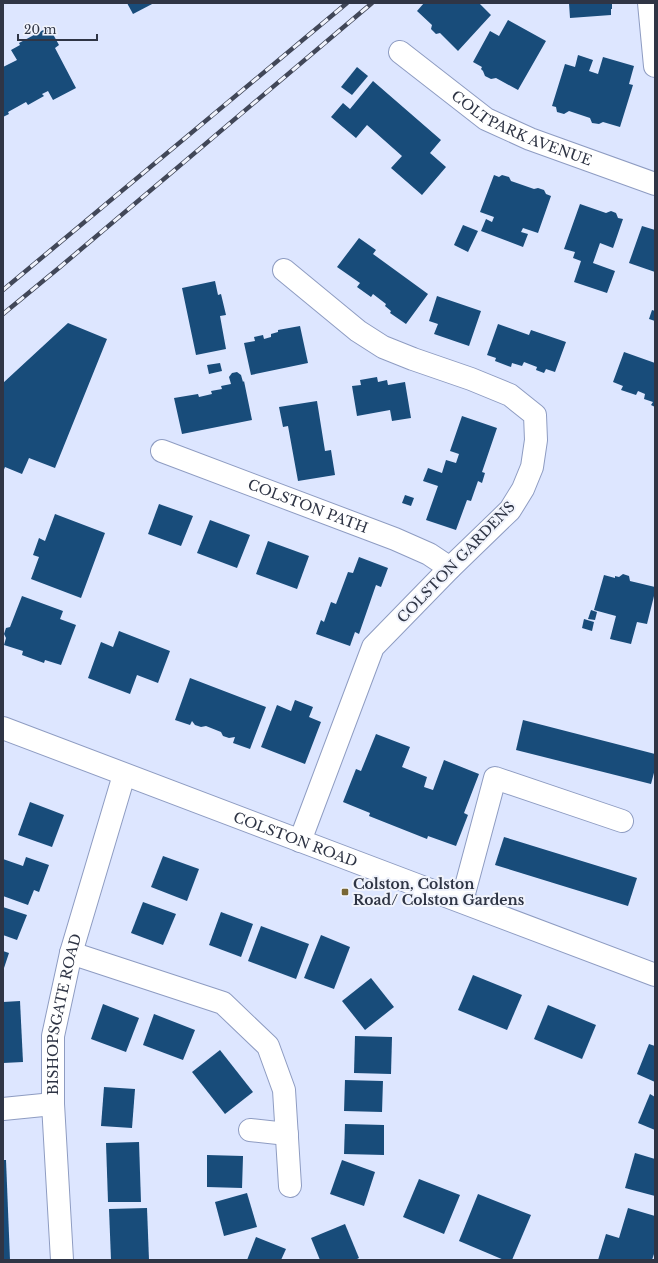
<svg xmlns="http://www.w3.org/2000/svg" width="658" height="1263" viewBox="0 0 658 1263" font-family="'Libre Baskerville',serif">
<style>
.building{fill:#184c7a}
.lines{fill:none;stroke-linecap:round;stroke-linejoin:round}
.street-casing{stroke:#8e9cc2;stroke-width:24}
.secondary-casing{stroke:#8e9cc2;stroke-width:24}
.street{stroke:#fff;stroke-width:22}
.secondary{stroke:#fff;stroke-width:22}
.rail-casing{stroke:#414758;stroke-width:4.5}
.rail{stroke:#f0f3fc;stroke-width:3;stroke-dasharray:9;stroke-linecap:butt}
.poi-dot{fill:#796735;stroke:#f0f3fc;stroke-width:1.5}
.labels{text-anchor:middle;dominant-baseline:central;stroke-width:4;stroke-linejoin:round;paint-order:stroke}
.street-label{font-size:14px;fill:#2f3545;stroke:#f0f3fc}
.poi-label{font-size:14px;font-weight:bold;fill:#2f3545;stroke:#f0f3fc;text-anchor:start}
</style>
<rect width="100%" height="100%" fill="#dde6ff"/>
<g class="building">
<polygon points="127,3 154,3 133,14"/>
<polygon points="424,3 460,3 461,4 462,3 479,3 491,15 458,51 440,33 436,34 431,29 432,25 417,11"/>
<polygon points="569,3 612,3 612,9 611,9 611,15 570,18"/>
<polygon points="508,20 546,41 518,90 496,78 491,79 485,76 483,71 481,69 482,67 473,62 490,31 499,36"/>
<polygon points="49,27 59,45 55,48 76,88 53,100 48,91 42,94 44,96 28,105 26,102 8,112 9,114 3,117 3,67 17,60 11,50 20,45 19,43"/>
<polygon points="578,55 593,60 589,71 598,74 603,57 634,66 629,84 633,85 620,127 603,122 599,124 592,123 590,118 569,111 564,114 557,112 556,107 552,106 565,64 575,67"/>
<polygon points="357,67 368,76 352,95 341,87"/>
<polygon points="373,81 441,140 430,153 446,167 422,195 391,168 402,156 367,125 356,138 331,117 343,103 350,109"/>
<polygon points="494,175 499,177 502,175 509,177 511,181 534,189 538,188 544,190 546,194 551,196 538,233 523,228 521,232 528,234 523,247 481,231 486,219 492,222 494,217 480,212"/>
<polygon points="580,204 606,213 611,211 616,213 618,218 623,219 613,248 600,243 593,263 615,271 607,293 574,282 581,261 573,258 575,252 564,249"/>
<polygon points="463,225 478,231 468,252 454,245"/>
<polygon points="642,226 655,230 655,272 629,263"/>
<polygon points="359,238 376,250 373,254 428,294 406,324 390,313 391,311 385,306 386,304 373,294 371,297 357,287 360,283 337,267"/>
<polygon points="215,281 218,295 221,294 226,315 220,316 226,349 196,355 182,288"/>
<polygon points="437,296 481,311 469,346 434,334 438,324 429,321"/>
<polygon points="652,310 655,311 655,321 649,319"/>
<polygon points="68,323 107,339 55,468 29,458 22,474 5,467 3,472 3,383"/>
<polygon points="498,324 529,335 531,330 566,342 555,372 546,369 544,373 536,370 537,367 524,362 522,366 512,363 511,367 495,361 496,358 487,355"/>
<polygon points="300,326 308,363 251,375 244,343 255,341 254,337 263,335 264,339 271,337 271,334 278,332 278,330"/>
<polygon points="624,352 655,363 655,407 651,405 653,402 644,399 645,394 638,391 636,395 621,390 623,386 613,382"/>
<polygon points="220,363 222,371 209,374 207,365"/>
<polygon points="237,372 241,375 243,382 244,381 252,420 182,434 174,398 198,394 199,397 212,394 211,391 222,389 221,386 231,384 229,377 232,373"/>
<polygon points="377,377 378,382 387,380 388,385 405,382 411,418 392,421 390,410 357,416 352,386 361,385 360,380"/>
<polygon points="317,401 325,451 331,450 335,475 298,481 288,426 283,427 279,407"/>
<polygon points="462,416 497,428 482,472 485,473 482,483 478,481 471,501 467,500 456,530 426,520 438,486 423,481 428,468 442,473 446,460 456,463 459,454 450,451"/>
<polygon points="405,495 414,498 411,506 402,503"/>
<polygon points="159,504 193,516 181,546 148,534"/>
<polygon points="55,514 105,533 81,598 31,579 39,557 33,555 39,538 45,541"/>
<polygon points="210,520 250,535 237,568 197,553"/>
<polygon points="268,541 309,556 297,589 256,574"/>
<polygon points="359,557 388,568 381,587 376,585 359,634 355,632 350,646 316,634 321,620 324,622 331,602 336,604 348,572 353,573"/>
<polygon points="623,574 629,576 630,581 655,587 655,592 647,624 637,622 631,644 610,639 616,616 594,610 604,575 615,578 615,576 619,577"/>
<polygon points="22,596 63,611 60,619 76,625 61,665 45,660 44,663 22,655 23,651 4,645 6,638 4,634 6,628 10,627"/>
<polygon points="591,610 597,612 595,620 588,619"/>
<polygon points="584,619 594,622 592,631 582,628"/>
<polygon points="119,631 170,651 158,683 137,675 130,694 88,678 101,642 113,647"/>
<polygon points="190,678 266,707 250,749 233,743 235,737 229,738 223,736 221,732 206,726 201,727 195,725 192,721 190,725 175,720"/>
<polygon points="295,700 313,707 309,717 321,722 305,764 261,747 277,705 291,711"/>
<polygon points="523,720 655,754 655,769 651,784 516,750"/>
<polygon points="376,734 410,747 402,767 427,777 424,787 433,790 444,760 479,774 464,813 468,815 456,846 428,836 427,839 369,816 370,813 343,802 356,769 361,771"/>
<polygon points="30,802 64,815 52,847 18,835"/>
<polygon points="504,837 637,878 628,906 495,865"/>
<polygon points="163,856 199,869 187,901 151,887"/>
<polygon points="26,857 49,865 39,892 34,890 28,905 3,896 3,859 23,866"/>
<polygon points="143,902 176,914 163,945 131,933"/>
<polygon points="3,907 27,915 17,940 3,935"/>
<polygon points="221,912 253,924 241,957 209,945"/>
<polygon points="261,926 309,944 296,979 248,961"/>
<polygon points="321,935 350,947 334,989 304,978"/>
<polygon points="3,951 9,953 3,971"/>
<polygon points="473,975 522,995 507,1030 458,1010"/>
<polygon points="371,978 394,1007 365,1030 342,1001"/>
<polygon points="20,1001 23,1062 3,1063 3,1002"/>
<polygon points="103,1004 139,1018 126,1052 91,1039"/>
<polygon points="548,1005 596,1025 582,1059 534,1039"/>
<polygon points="154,1014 195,1030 183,1060 143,1045"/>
<polygon points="355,1036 392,1037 391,1074 354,1073"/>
<polygon points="649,1044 655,1046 655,1082 637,1074"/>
<polygon points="220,1050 253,1092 225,1114 192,1072"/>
<polygon points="345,1080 383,1081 382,1112 344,1111"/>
<polygon points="104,1087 135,1089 132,1128 101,1126"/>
<polygon points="650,1094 655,1097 655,1130 638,1123"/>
<polygon points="345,1124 384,1125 384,1155 344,1154"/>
<polygon points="139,1142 141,1202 108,1202 106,1143"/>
<polygon points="635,1153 655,1159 655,1196 625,1188"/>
<polygon points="207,1155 243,1156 242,1188 207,1187"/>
<polygon points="3,1160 6,1160 10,1260 3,1260"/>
<polygon points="342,1160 375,1172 364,1206 330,1194"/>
<polygon points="419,1179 460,1195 444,1234 403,1217"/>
<polygon points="247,1193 257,1227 224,1236 215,1202"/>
<polygon points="478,1194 531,1215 512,1260 504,1260 459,1241"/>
<polygon points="147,1208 149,1260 111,1260 109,1209"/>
<polygon points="628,1208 655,1216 655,1251 652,1260 598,1260 606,1234 619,1238"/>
<polygon points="345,1224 359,1258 355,1260 320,1260 311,1238"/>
<polygon points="256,1237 286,1249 281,1260 247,1260"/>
</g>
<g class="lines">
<g class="street-casing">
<g id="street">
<polyline points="649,3 655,66"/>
<path id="s1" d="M400,52l86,67 44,20 125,45"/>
<polyline points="284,270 358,331 383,347 413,359 471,379 510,395 535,415 536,440 532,467 523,489 510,510 450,568 373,647 300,841"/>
<path id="s2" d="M162,451l233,88 34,15 21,14"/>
<polyline points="462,901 495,778 622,821"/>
<polyline points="71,953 223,1003 268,1046 284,1090 290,1186"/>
<polyline points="3,1109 53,1104"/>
<polyline points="250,1130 287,1134"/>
<path id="s3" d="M62,1260l-9,-156v-68l18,-83 53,-178"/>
</g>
</g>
<g class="secondary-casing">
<g id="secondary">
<path id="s4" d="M3,728c216,84 435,164 652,247"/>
</g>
</g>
<use href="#street" class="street"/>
<use href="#secondary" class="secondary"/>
<g class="rail-casing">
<g id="rail">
<polyline points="3,290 347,3"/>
<polyline points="3,314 60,267 372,3"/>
</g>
</g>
<use href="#rail" class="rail"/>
</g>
<rect class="poi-dot" x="341" y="888" width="8" height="8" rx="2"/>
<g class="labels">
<g class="street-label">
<text stroke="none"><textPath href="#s1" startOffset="145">COLTPARK AVENUE</textPath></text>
<text stroke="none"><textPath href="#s2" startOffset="156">COLSTON PATH</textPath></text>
<text transform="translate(456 562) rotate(-46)">COLSTON GARDENS</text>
<text stroke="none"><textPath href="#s4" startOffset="313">COLSTON ROAD</textPath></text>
<text stroke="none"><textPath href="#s3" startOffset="247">BISHOPSGATE ROAD</textPath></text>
</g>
<g class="poi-label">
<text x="353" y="884">Colston, Colston<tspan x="353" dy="16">Road/ Colston Gardens</tspan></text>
</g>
</g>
<rect width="658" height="1263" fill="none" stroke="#2f3545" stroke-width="8"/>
<path d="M18 34v6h79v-6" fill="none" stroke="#2f3545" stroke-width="2"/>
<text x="24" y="34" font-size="12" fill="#2f3545" stroke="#f0f3fc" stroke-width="3" paint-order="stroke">20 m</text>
</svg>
